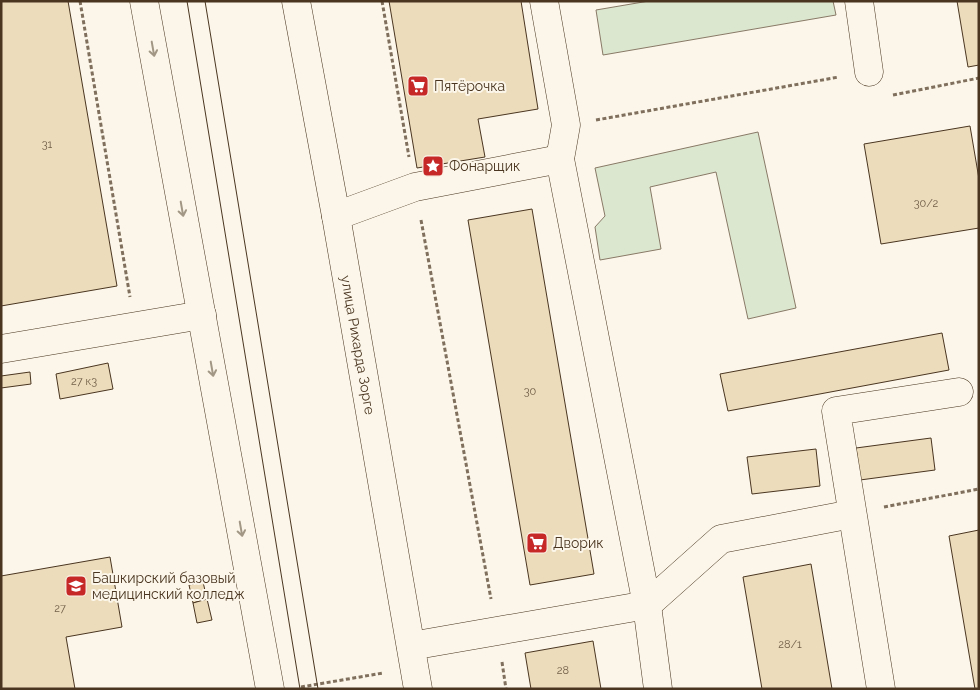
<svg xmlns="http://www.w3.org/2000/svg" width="980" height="690" viewBox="0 0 980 690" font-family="Raleway,sans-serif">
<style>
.green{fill:#dce7d0;stroke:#887966}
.building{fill:#ecdcbc;stroke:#4a3520}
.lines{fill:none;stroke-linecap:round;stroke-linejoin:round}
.minor-casing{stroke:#4a3520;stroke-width:29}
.major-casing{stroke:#4a3520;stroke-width:29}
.path{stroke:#7f6f5c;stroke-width:3;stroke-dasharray:4 2.5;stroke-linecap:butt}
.minor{stroke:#fbf6e9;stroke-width:28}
.major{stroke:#fbf6e9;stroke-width:28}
.tram{stroke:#4a3520;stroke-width:1}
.oneway{stroke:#a29684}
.labels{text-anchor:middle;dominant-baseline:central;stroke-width:4;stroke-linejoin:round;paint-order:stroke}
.number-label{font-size:11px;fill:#725f47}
.poi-label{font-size:14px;fill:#4a3520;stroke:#fbf6e9;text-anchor:start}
.street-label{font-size:14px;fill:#4a3520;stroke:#fbf6e9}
</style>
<rect width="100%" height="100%" fill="#fbf6e9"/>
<g class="green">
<polygon points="649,1 833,1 836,15 603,55 596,10"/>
<polygon points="758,132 796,308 748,319 716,172 650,187 661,249 600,260 595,227 605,216 595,168"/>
</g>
<g class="building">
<polygon points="1,1 68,1 117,286 1,306"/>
<polygon points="389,1 521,1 538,109 478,119 485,157 417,168"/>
<polygon points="957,1 979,1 979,65 968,67"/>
<polygon points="970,126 979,179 979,228 881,244 864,144"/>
<polygon points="532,209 594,574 530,585 468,220"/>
<polygon points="942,333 949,370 728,411 720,374"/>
<polygon points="108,363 113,389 60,399 56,374"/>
<polygon points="30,372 31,384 1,388 1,376"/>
<polygon points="931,438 935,470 860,480 856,448"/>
<polygon points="816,449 820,486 752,494 747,457"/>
<polygon points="979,530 979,689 975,689 949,536"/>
<polygon points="110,557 122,627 66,637 75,689 1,689 1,576"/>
<polygon points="811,564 832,689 762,689 743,577"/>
<polygon points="203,582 207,599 193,603 189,585"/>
<polygon points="207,599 212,620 197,623 193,603"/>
<polygon points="593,641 601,689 531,689 525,653"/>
</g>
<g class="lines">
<g class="minor-casing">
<g id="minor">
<polyline points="144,1 270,689"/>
<polyline points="544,1 566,125 560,159 647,605 658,689"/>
<polyline points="859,1 869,72"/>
<polyline points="336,216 415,187 560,159"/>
<polyline points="1,349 202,315"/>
<polyline points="411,646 647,605 721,539 852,514"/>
<polyline points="881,689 836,411 959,392"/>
</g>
</g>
<g class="major-casing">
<polyline id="major" points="296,1 336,216 418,689"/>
</g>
<g class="path">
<polyline points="80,1 130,297"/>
<polyline points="382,1 409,157"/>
<polyline points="893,95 979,78"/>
<polyline points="596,120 839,77"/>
<polyline points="421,220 491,599"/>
<polyline points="884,507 979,489"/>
<polyline points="502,662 506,689"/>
<polyline points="301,687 383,673"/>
</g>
<use href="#minor" class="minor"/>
<use href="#major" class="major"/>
<g class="tram">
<polyline points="187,1 300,689"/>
<polyline points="205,1 318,689"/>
</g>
</g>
<defs><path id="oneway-shaft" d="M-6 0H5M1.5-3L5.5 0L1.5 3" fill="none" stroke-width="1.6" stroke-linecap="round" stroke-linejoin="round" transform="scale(1.25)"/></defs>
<g class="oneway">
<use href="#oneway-shaft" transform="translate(153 49) rotate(80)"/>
<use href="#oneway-shaft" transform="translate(182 209) rotate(80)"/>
<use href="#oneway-shaft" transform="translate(212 369) rotate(80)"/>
<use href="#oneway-shaft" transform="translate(241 529) rotate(80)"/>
</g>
<defs>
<g id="supermarket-square" transform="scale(1.125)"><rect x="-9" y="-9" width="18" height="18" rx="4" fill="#c62828" stroke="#fbf6e9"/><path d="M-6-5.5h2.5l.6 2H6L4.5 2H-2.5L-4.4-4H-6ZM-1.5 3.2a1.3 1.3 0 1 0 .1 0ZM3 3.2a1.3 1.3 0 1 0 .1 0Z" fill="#fff"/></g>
<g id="sight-square" transform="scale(1.125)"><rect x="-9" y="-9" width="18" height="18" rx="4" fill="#c62828" stroke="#fbf6e9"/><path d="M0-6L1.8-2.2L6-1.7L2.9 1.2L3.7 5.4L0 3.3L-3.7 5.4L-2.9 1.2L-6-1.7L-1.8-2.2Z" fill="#fff"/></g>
<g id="university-square" transform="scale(1.125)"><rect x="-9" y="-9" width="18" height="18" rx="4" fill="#c62828" stroke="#fbf6e9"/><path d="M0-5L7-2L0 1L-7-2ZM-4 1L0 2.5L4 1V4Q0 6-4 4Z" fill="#fff"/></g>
</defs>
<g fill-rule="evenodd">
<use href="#supermarket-square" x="418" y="86"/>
<use href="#sight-square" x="433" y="166"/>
<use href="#supermarket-square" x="537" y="543"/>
<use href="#university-square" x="76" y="586"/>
</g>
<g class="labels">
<g class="number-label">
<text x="47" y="144">31</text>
<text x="926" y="203">30/2</text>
<text x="84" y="381">27 к3</text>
<text x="530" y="391">30</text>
<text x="60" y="608">27</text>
<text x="790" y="644">28/1</text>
<text x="563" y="670">28</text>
</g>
<g class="poi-label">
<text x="434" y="86">Пятёрочка</text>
<text x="449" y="166">Фонарщик</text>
<text x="553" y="543">Дворик</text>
<text x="92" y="578">Башкирский базовый<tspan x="92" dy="16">медицинский колледж</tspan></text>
</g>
<g class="street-label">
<text transform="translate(358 345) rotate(80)">улица Рихарда Зорге</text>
</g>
</g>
<rect width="980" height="690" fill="none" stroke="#4a3520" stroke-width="5"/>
</svg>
